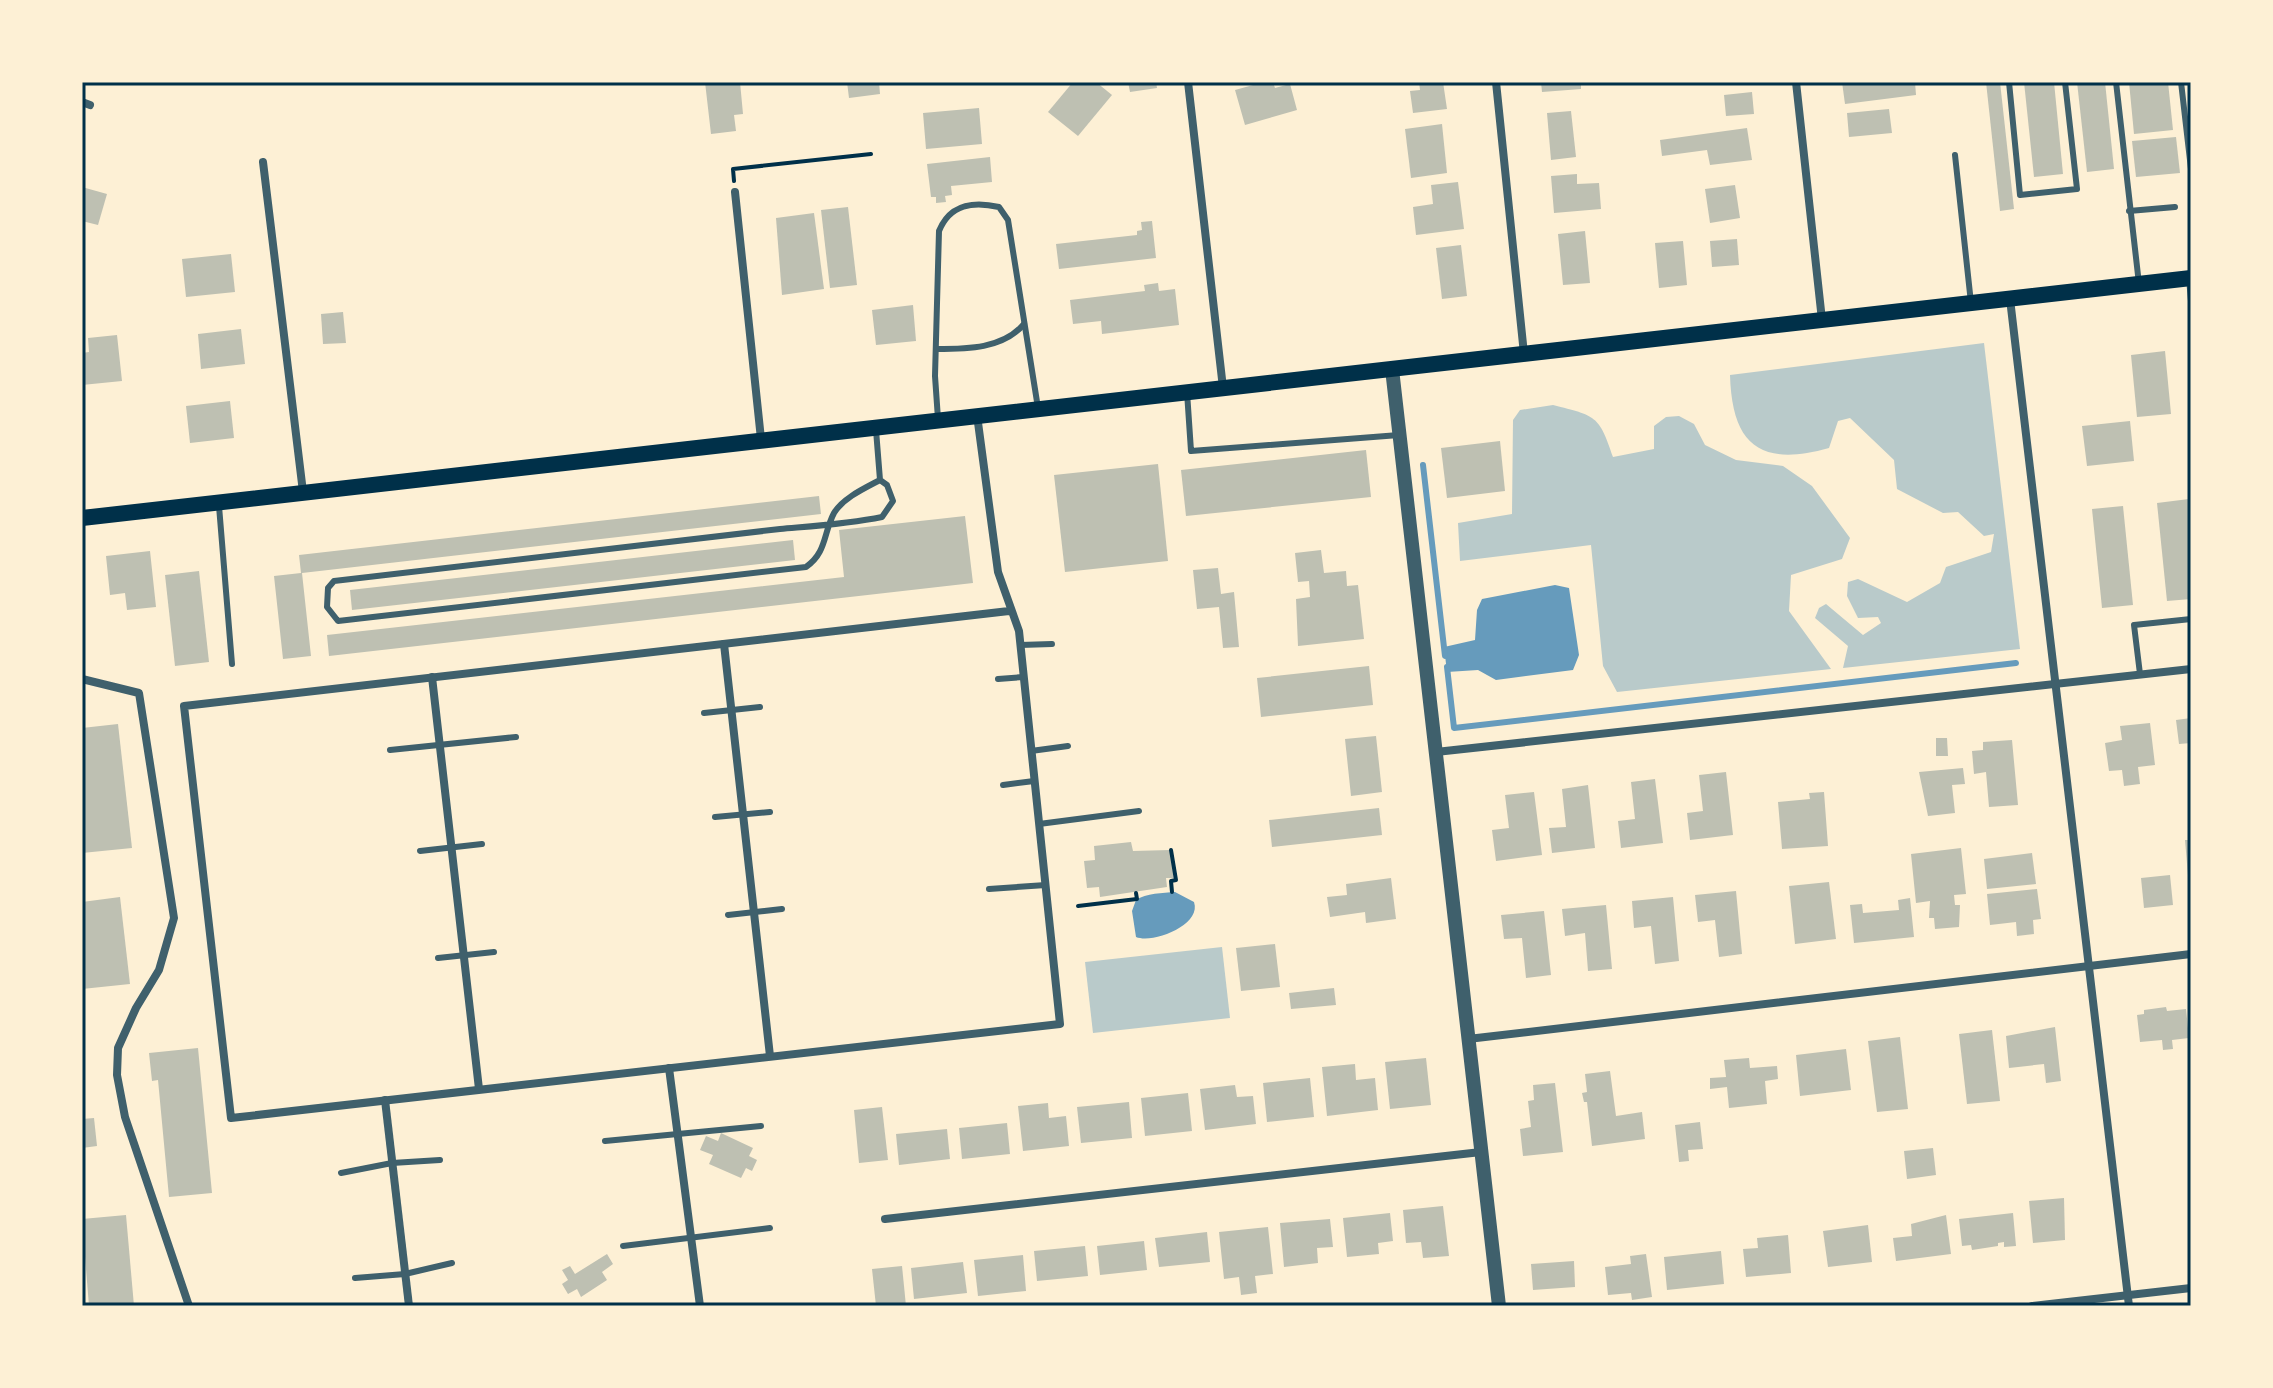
<svg xmlns="http://www.w3.org/2000/svg" width="2273" height="1388" viewBox="0 0 2273 1388" font-family="'IBM Plex Sans',sans-serif">
<style>
.green{fill:#b9caca}
.water{fill:#669bbc}
.lines{fill:none;stroke-linecap:round;stroke-linejoin:round}
.stream{stroke:#669bbc;stroke-width:6}
.building{fill:#bec0b2}
.path{stroke:#003049;stroke-width:4}
.service{stroke:#3f606c;stroke-width:6}
.minor{stroke:#3f606c;stroke-width:8}
.tertiary{stroke:#3f606c;stroke-width:14}
.secondary{stroke:#003049;stroke-width:16}
.neatline{fill:none;stroke:#003049;stroke-width:3}
</style>
<rect width="100%" height="100%" fill="#fdf0d5"/>
<g class="green">
<path d="M1984,343l36,306 -177,19 5,-22 -33,-28 4,-10 7,-4 37,31 18,-12 -3,-6 -20,1 -11,-22 1,-14 10,-3 49,23 33,-19 6,-16 45,-15 3,-18 -10,2 -26,-24 -15,1 -46,-24 -3,-29 -44,-42 -12,3 -9,27c-68,19 -97,-2 -99,-73z"/>
<path d="M1553,405c43,11 46,10 60,52l41,-8v-23l12,-9 13,-1 15,8 11,21 31,15 47,6 29,20 38,52 -8,21 -51,16 -2,36 42,58 -214,23 -14,-26 -12,-121 -131,16 -2,-38 54,-9 1,-94 7,-10z"/>
<polygon points="1222,947 1230,1018 1093,1033 1085,962"/>
</g>
<g class="water">
<polygon points="1555,585 1569,588 1579,655 1573,670 1496,680 1478,670 1447,672 1444,647 1475,640 1477,610 1482,599"/>
<path d="M1175,892l19,10c8,23 -41,42 -58,35l-4,-26 4,-11c10,-7 27,-7 39,-8z"/>
</g>
<g class="lines">
<g class="stream">
<polyline points="1423,465 1445,656"/>
<polyline points="1447,667 1454,728 2016,663"/>
</g>
</g>
<g class="building">
<polygon points="705,82 740,82 743,114 734,115 736,131 711,134"/>
<polygon points="847,82 879,82 880,94 849,98"/>
<polygon points="1073,82 1096,82 1112,95 1078,136 1048,112"/>
<polygon points="1128,82 1156,82 1157,88 1130,92"/>
<polygon points="1264,82 1273,82 1275,88 1290,84 1297,110 1245,125 1235,90"/>
<polygon points="1419,82 1443,82 1447,109 1413,113 1410,91 1420,90"/>
<polygon points="1541,82 1581,82 1581,89 1542,92"/>
<polygon points="1842,82 1915,82 1916,95 1845,104"/>
<polygon points="1986,82 2000,82 2014,209 2000,211"/>
<polygon points="2024,82 2054,82 2063,174 2034,177"/>
<polygon points="2077,82 2105,82 2114,169 2087,172"/>
<polygon points="2129,82 2168,82 2173,130 2134,134"/>
<polygon points="1752,92 1754,114 1726,116 1724,95"/>
<polygon points="979,108 982,144 926,149 923,113"/>
<polygon points="1889,109 1892,133 1849,137 1847,113"/>
<polygon points="1571,111 1576,157 1551,160 1547,113"/>
<polygon points="1442,124 1447,173 1411,178 1405,129"/>
<polygon points="1747,128 1752,160 1710,165 1707,150 1662,156 1660,140"/>
<polygon points="2176,137 2180,173 2136,177 2132,141"/>
<polygon points="990,157 992,182 951,186 952,195 945,196 946,202 936,203 936,197 931,197 927,164"/>
<polygon points="1577,174 1577,184 1599,183 1601,209 1554,213 1551,176"/>
<polygon points="1458,182 1464,229 1416,235 1413,207 1433,204 1431,185"/>
<polygon points="1735,185 1740,218 1710,223 1705,189"/>
<polygon points="82,187 107,194 98,225 82,221"/>
<polygon points="848,207 857,285 830,288 821,210"/>
<polygon points="814,213 824,289 782,295 776,218"/>
<polygon points="1152,221 1156,258 1059,269 1056,244 1137,235 1137,231 1142,230 1141,222"/>
<polygon points="1585,231 1590,283 1563,285 1558,234"/>
<polygon points="1737,239 1739,265 1712,267 1710,241"/>
<polygon points="1683,241 1687,285 1659,288 1655,243"/>
<polygon points="1461,245 1467,296 1442,299 1436,248"/>
<polygon points="231,254 235,292 186,297 182,259"/>
<polygon points="1158,283 1159,291 1175,289 1179,325 1102,334 1101,321 1073,324 1070,300 1145,291 1144,285"/>
<polygon points="913,305 916,341 876,345 872,310"/>
<polygon points="343,312 346,343 323,344 321,314"/>
<polygon points="241,329 245,364 201,369 198,334"/>
<polygon points="117,335 122,381 82,385 82,353 89,352 88,338"/>
<polygon points="2165,351 2171,414 2137,417 2131,355"/>
<polygon points="230,401 234,438 190,443 186,406"/>
<polygon points="2130,421 2134,461 2087,466 2082,426"/>
<polygon points="1500,441 1505,491 1447,498 1441,448"/>
<polygon points="1366,450 1371,497 1186,516 1181,470"/>
<polygon points="1158,464 1168,561 1065,572 1054,475"/>
<polygon points="819,496 821,514 302,573 311,656 283,659 274,576 301,573 299,555"/>
<polygon points="2189,499 2191,599 2167,601 2157,503"/>
<polygon points="2123,506 2133,605 2102,608 2092,509"/>
<polygon points="965,516 973,583 329,656 327,635 844,577 839,530"/>
<polygon points="793,540 795,560 352,610 350,590"/>
<polygon points="1321,550 1324,573 1346,571 1347,586 1358,585 1364,639 1298,646 1296,599 1310,597 1309,581 1298,582 1295,553"/>
<polygon points="150,551 156,607 127,610 125,593 110,595 106,556"/>
<polygon points="1218,568 1221,594 1234,592 1239,647 1223,648 1219,607 1197,609 1193,570"/>
<polygon points="199,571 209,662 175,666 165,575"/>
<polygon points="1369,666 1373,705 1261,717 1257,678"/>
<polygon points="2191,718 2191,743 2179,744 2176,720"/>
<polygon points="2150,723 2155,765 2138,767 2140,784 2124,786 2122,770 2109,771 2105,743 2122,740 2120,726"/>
<polygon points="118,724 132,848 82,853 82,728"/>
<polygon points="1376,736 1382,792 1351,796 1345,739"/>
<polygon points="1936,738 1947,738 1948,756 1936,756"/>
<polygon points="2012,740 2018,805 1989,807 1986,772 1974,774 1972,751 1983,750 1983,742"/>
<polygon points="1963,768 1965,784 1952,785 1955,813 1928,816 1919,772"/>
<polygon points="1726,772 1733,835 1690,840 1687,813 1703,811 1699,775"/>
<polygon points="1655,779 1663,843 1621,848 1618,821 1635,819 1631,782"/>
<polygon points="1588,785 1595,848 1552,853 1549,828 1566,827 1562,789"/>
<polygon points="1534,792 1542,855 1496,861 1492,830 1509,828 1505,795"/>
<polygon points="1824,792 1828,846 1782,849 1778,802 1810,799 1809,793"/>
<polygon points="1379,808 1382,835 1272,847 1269,820"/>
<polygon points="2185,840 2191,840 2191,887 2189,887"/>
<polygon points="1131,842 1133,851 1170,850 1174,878 1166,878 1167,887 1100,897 1099,887 1087,888 1084,861 1095,860 1094,846"/>
<polygon points="1961,848 1966,894 1954,895 1955,905 1960,905 1959,927 1935,929 1934,918 1929,918 1930,901 1916,903 1911,854"/>
<polygon points="2032,853 2036,884 1987,889 1984,859"/>
<polygon points="2170,875 2173,905 2144,908 2141,878"/>
<polygon points="1391,878 1396,919 1366,923 1365,912 1330,917 1327,897 1347,895 1346,884"/>
<polygon points="1829,882 1836,939 1795,944 1789,886"/>
<polygon points="2037,889 2041,919 2033,920 2034,934 2017,936 2016,922 1990,925 1987,894"/>
<polygon points="1736,891 1742,954 1719,957 1715,920 1698,922 1695,895"/>
<polygon points="120,897 130,984 82,989 82,902"/>
<polygon points="1673,897 1679,961 1655,964 1651,926 1634,928 1632,901"/>
<polygon points="1910,898 1914,937 1854,943 1850,905 1862,904 1863,913 1899,910 1898,900"/>
<polygon points="1606,905 1612,969 1588,971 1585,933 1565,936 1562,909"/>
<polygon points="1544,911 1551,975 1526,978 1522,938 1504,939 1501,915"/>
<polygon points="1275,944 1280,987 1241,991 1236,948"/>
<polygon points="1334,988 1336,1005 1291,1009 1289,993"/>
<polygon points="2166,1007 2167,1011 2186,1009 2189,1038 2172,1040 2173,1049 2163,1050 2162,1040 2140,1042 2137,1015 2144,1014 2144,1010"/>
<polygon points="2055,1027 2061,1081 2046,1083 2044,1064 2009,1068 2006,1036"/>
<polygon points="1992,1030 2000,1101 1967,1104 1959,1034"/>
<polygon points="1900,1037 1908,1109 1877,1112 1868,1041"/>
<polygon points="198,1048 212,1193 169,1197 158,1080 152,1081 149,1053"/>
<polygon points="1846,1049 1851,1090 1800,1096 1796,1055"/>
<polygon points="1426,1058 1431,1105 1390,1109 1385,1062"/>
<polygon points="1749,1058 1750,1068 1777,1066 1778,1079 1765,1081 1767,1104 1729,1108 1727,1087 1710,1089 1710,1078 1726,1077 1724,1060"/>
<polygon points="1355,1064 1356,1080 1375,1078 1378,1110 1327,1116 1322,1067"/>
<polygon points="1610,1071 1616,1116 1642,1112 1645,1139 1592,1146 1587,1102 1584,1102 1582,1093 1587,1092 1585,1074"/>
<polygon points="1310,1078 1314,1117 1267,1122 1263,1083"/>
<polygon points="1555,1083 1563,1152 1523,1156 1520,1129 1531,1127 1528,1101 1534,1100 1533,1085"/>
<polygon points="1235,1085 1237,1097 1253,1096 1256,1124 1205,1130 1200,1089"/>
<polygon points="1188,1093 1192,1131 1145,1136 1141,1098"/>
<polygon points="1129,1102 1132,1138 1081,1143 1077,1107"/>
<polygon points="1048,1103 1049,1118 1066,1116 1069,1146 1023,1151 1018,1106"/>
<polygon points="882,1107 888,1160 859,1163 854,1110"/>
<polygon points="94,1118 97,1146 82,1148 82,1119"/>
<polygon points="1700,1122 1703,1149 1688,1150 1689,1161 1679,1162 1675,1125"/>
<polygon points="1007,1123 1010,1154 962,1159 959,1128"/>
<polygon points="947,1129 950,1159 899,1165 896,1134"/>
<polygon points="721,1133 753,1148 749,1156 757,1160 752,1171 746,1168 741,1178 709,1164 713,1155 700,1150 706,1136 718,1141"/>
<polygon points="1933,1148 1936,1175 1907,1179 1904,1151"/>
<polygon points="2064,1198 2065,1240 2033,1243 2029,1201"/>
<polygon points="1443,1206 1449,1256 1423,1258 1421,1242 1406,1243 1403,1210"/>
<polygon points="1390,1213 1393,1241 1378,1243 1379,1254 1347,1257 1343,1218"/>
<polygon points="2013,1213 2016,1246 2004,1247 2004,1242 1998,1243 1998,1246 1972,1250 1971,1245 1962,1246 1959,1219"/>
<polygon points="126,1215 134,1306 89,1306 82,1219"/>
<polygon points="1946,1215 1951,1254 1896,1261 1893,1238 1912,1236 1911,1224"/>
<polygon points="1330,1219 1333,1247 1317,1248 1318,1263 1284,1267 1280,1223"/>
<polygon points="1868,1225 1872,1262 1828,1267 1823,1231"/>
<polygon points="1268,1227 1273,1274 1255,1276 1257,1293 1241,1295 1239,1277 1224,1279 1219,1232"/>
<polygon points="1207,1232 1210,1262 1159,1267 1155,1238"/>
<polygon points="1788,1235 1791,1273 1746,1277 1743,1249 1758,1248 1757,1238"/>
<polygon points="1144,1241 1147,1270 1100,1275 1097,1246"/>
<polygon points="1085,1246 1088,1276 1037,1281 1034,1251"/>
<polygon points="1721,1251 1724,1284 1667,1290 1664,1257"/>
<polygon points="607,1254 613,1264 602,1272 607,1280 581,1297 577,1289 568,1294 562,1284 568,1280 562,1270 570,1266 575,1274"/>
<polygon points="1646,1254 1652,1297 1632,1300 1631,1293 1608,1295 1605,1267 1631,1264 1630,1256"/>
<polygon points="1023,1255 1026,1291 978,1296 974,1260"/>
<polygon points="1574,1261 1575,1287 1533,1290 1531,1264"/>
<polygon points="963,1262 967,1293 914,1299 911,1268"/>
<polygon points="902,1266 906,1306 876,1306 872,1269"/>
</g>
<g class="lines">
<g class="path">
<polyline points="734,181 733,169 871,154"/>
<polyline points="1171,850 1176,880 1171,881 1172,892"/>
<polyline points="1078,906 1137,899 1136,893"/>
</g>
<g class="service">
<polyline points="2009,82 2020,195 2077,189 2065,82"/>
<polyline points="2116,82 2139,284"/>
<polyline points="2181,82 2191,169"/>
<polyline points="1955,155 1971,303"/>
<polyline points="2129,211 2175,207"/>
<polyline points="2189,278 2191,301"/>
<path d="M936,349c31,0 67,0 88,-25"/>
<polyline points="1187,392 1191,451 1399,435"/>
<path d="M938,419l-3,-43 4,-145c11,-27 34,-30 60,-24l9,13 30,188"/>
<path d="M876,430l4,50 7,5 6,16 -11,16c-34,7 -68,9 -102,12l-446,52 -6,7 -1,19 11,14 468,-54c21,-15 17,-33 28,-54 9,-15 31,-25 46,-33"/>
<polyline points="219,506 232,664"/>
<polyline points="1020,645 1052,644"/>
<polyline points="2140,674 2134,625 2191,619"/>
<polyline points="998,679 1023,677"/>
<polyline points="704,713 760,707"/>
<polyline points="390,750 516,737"/>
<polyline points="1031,751 1068,746"/>
<polyline points="1003,785 1034,781"/>
<polyline points="715,817 770,812"/>
<polyline points="1039,824 1139,811"/>
<polyline points="420,851 482,844"/>
<polyline points="989,889 1046,885"/>
<polyline points="728,915 782,909"/>
<polyline points="438,958 494,952"/>
<polyline points="605,1141 761,1126"/>
<polyline points="341,1173 392,1163 440,1160"/>
<polyline points="623,1246 770,1228"/>
<polyline points="355,1278 405,1274 452,1263"/>
</g>
<g class="minor">
<polyline points="1188,82 1223,388"/>
<polyline points="1496,82 1524,354"/>
<polyline points="1796,82 1822,320"/>
<polyline points="82,102 90,105"/>
<polyline points="263,162 303,492"/>
<polyline points="735,192 761,439"/>
<polyline points="2010,299 2129,1306"/>
<polyline points="977,415 998,572 1019,631 1060,1024 231,1118 184,706 1009,611"/>
<polyline points="724,644 770,1056"/>
<polyline points="432,677 479,1089"/>
<polyline points="82,679 139,693 174,918 159,970 136,1008 118,1048 117,1075 125,1117 189,1306"/>
<polyline points="1436,752 2191,669"/>
<polyline points="1468,1039 2191,954"/>
<polyline points="669,1068 700,1306"/>
<polyline points="385,1100 409,1306"/>
<polyline points="885,1219 1481,1152"/>
<polyline points="2032,1306 2191,1288"/>
</g>
<polyline class="tertiary" points="1392,369 1499,1306"/>
<polyline class="secondary" points="82,518 2191,278"/>
</g>
<rect width="2273" height="1388" fill="none" stroke="#fdf0d5" stroke-width="168"/>
<rect x="84" y="84" width="2105" height="1220" class="neatline"/>
</svg>
